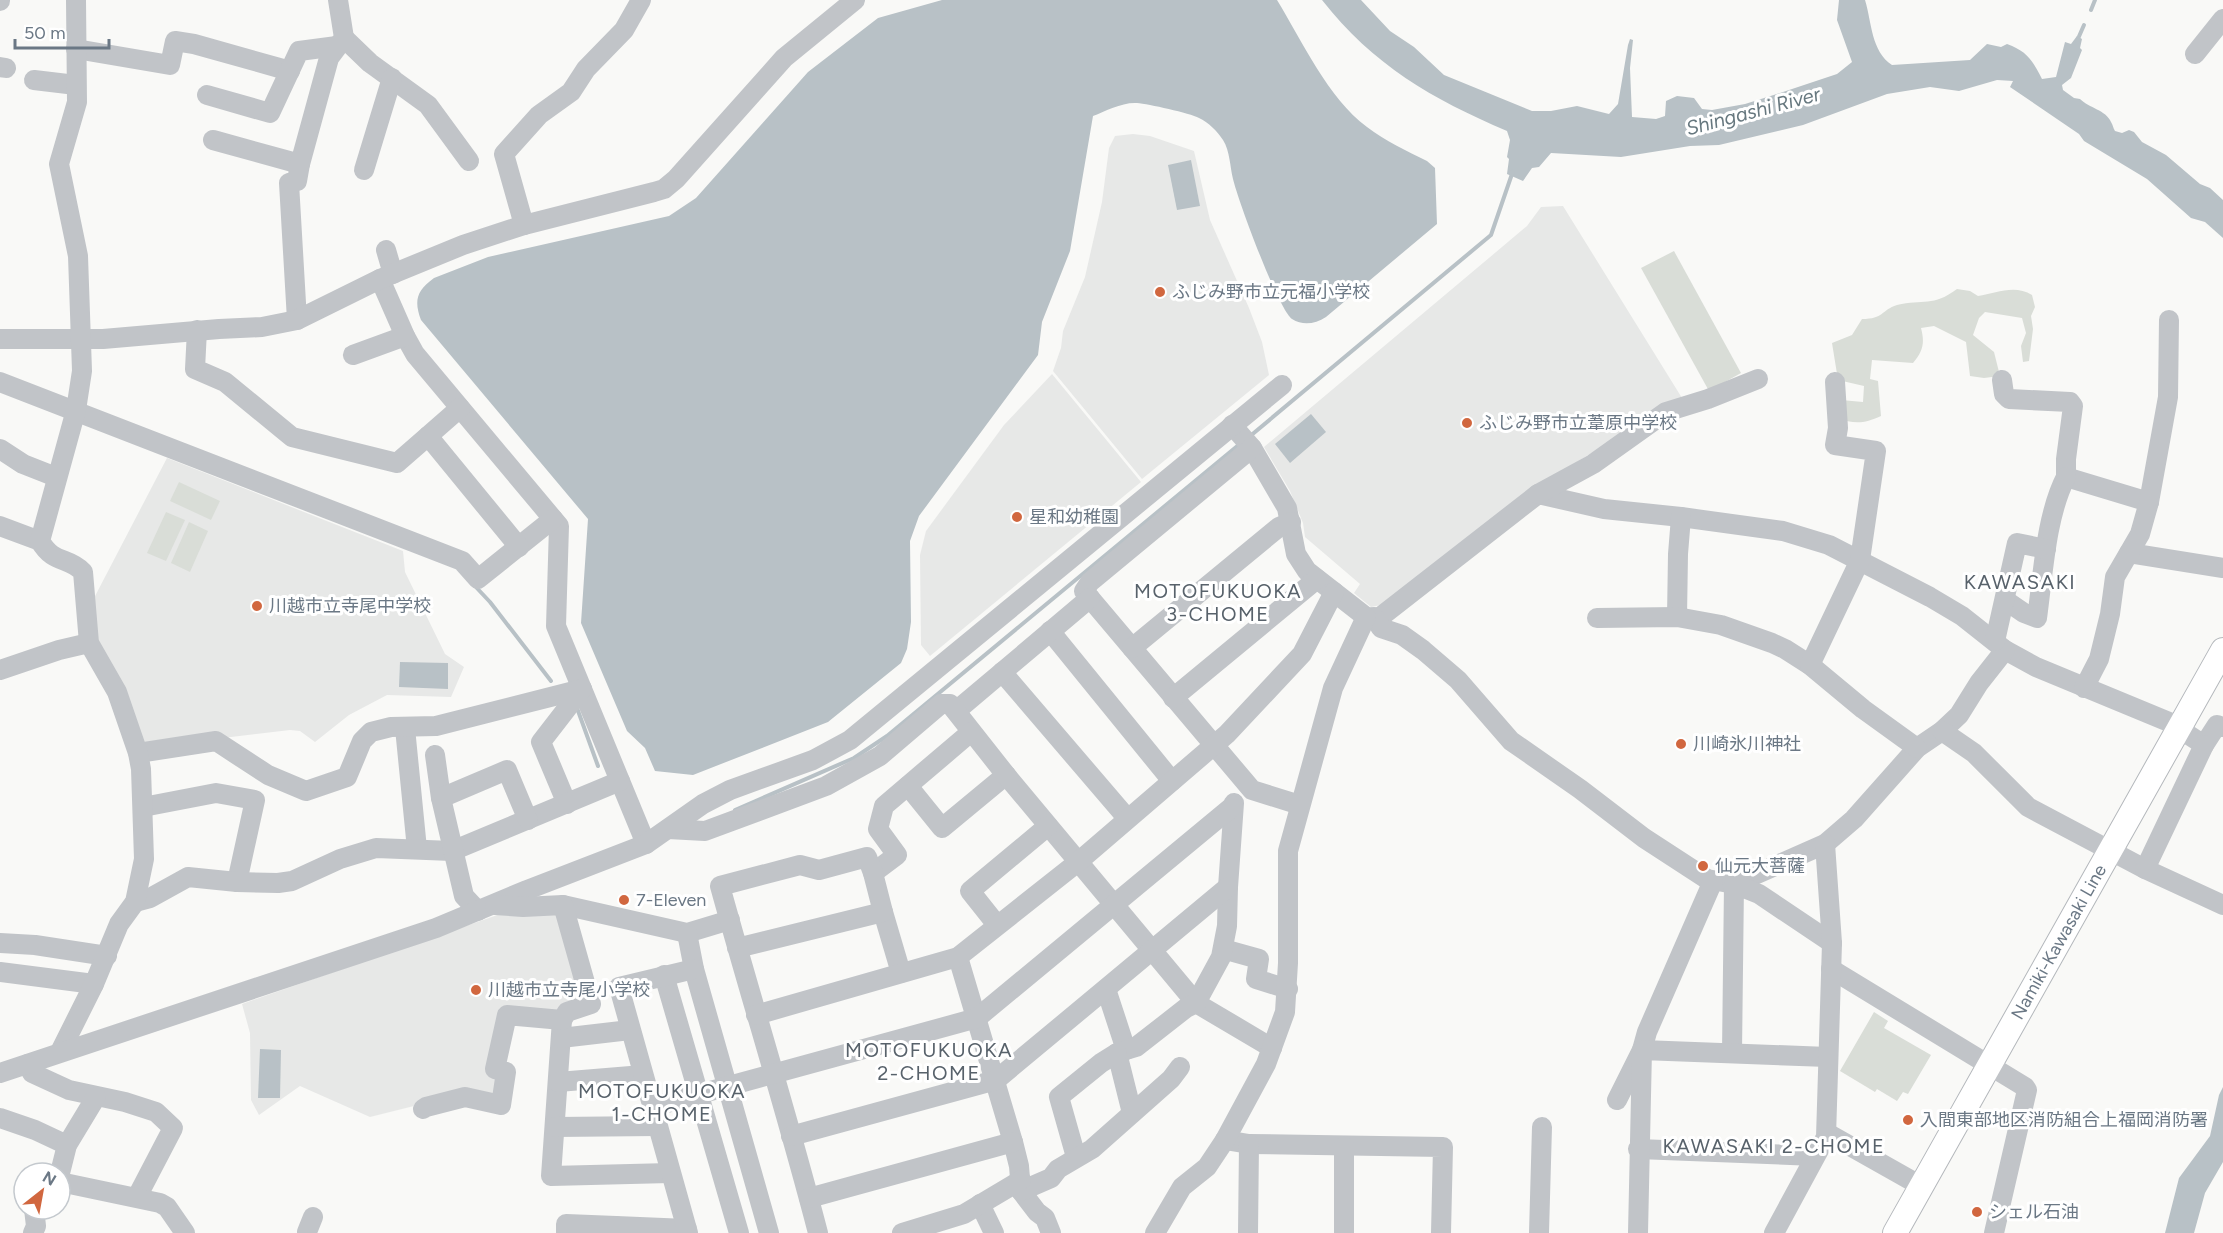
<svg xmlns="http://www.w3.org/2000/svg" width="2223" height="1233" viewBox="0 0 2223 1233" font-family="Figtree,'Noto Sans JP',sans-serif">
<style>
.built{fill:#e7e8e7}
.green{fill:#d9ddd7}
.water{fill:#b8c1c6}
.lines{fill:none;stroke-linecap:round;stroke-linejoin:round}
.stream{stroke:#b8c1c6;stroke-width:4}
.major-casing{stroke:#b4b8bc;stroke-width:26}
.minor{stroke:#c1c4c8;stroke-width:20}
.major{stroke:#fff;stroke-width:24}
.poi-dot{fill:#d1673f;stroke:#fff;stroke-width:2}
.labels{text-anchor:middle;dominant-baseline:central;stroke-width:6;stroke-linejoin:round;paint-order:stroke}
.poi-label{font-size:18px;fill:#6b7885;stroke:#fff;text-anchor:start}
.street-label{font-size:18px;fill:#6b7885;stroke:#fff}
.water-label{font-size:20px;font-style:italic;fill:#67787f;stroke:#fff}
.neighbourhood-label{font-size:20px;letter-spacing:1.5px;fill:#58626b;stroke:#fff}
</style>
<rect width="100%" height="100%" fill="#f9f9f7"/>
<g class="built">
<polygon points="1133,134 1150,136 1194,151 1210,220 1249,308 1262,342 1269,375 1142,479 1053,371 1061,348 1063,331 1085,277 1102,202 1109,148 1115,136"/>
<polygon points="1563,206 1682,398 1552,477 1386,604 1371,607 1354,593 1360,584 1305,537 1303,523 1290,491 1264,447 1527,226 1541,207"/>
<polygon points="1052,374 1141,482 930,656 921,645 920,555 926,531 1004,425"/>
<polygon points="167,458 403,551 405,572 445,654 464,667 451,697 387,695 349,715 315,742 300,731 290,730 139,748 98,649 93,600"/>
<polygon points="561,908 586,1001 555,1012 503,1008 498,1074 499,1098 462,1094 370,1117 300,1086 259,1115 251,1100 250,1033 242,1004 509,911"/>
</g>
<g class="green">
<polygon points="1674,251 1741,373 1709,391 1641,268"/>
<path d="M1957,289l13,2 8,5c18,-3 37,-12 54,-1l3,12 -4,9 2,13 -4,32 -6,1 -2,-16 5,-13 -4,-15 -37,-6 -6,6 -6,17 21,17 6,24 -16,2 -14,-2 -4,-34 -32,-16 -13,2c4,15 2,23 -8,35l-41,-3 -2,19 8,2 3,35c-17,8 -27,8 -44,2l4,-18 22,2 1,-16 -26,-6 -6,-37 20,-8 10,-16c22,0 19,-9 35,-14 26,-6 36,2 60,-16z"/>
<polygon points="179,482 220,501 211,520 170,501"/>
<polygon points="166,512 185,520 166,561 147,553"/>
<polygon points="189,522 208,531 190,572 171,563"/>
<polygon points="1874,1012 1888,1021 1884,1028 1931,1055 1908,1094 1903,1092 1897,1101 1877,1089 1875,1092 1840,1071"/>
</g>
<g class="water">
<path d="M942,0h335c25,41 51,98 90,127 18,14 40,24 60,34l8,7 2,56 -111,93c-11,7 -23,9 -34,2 -14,-10 -54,-119 -59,-140 -3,-12 -3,-28 -10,-39 -5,-8 -15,-18 -24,-22 -9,-5 -51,-14 -62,-15 -15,-1 -31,8 -44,13l-23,135 -28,71 -4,33 -119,161 -9,25 1,81 -4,27 -6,14 -73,59 -135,53 -38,-4 -10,-23 -18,-17 -46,-108 7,-104 -167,-199c-7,-19 -5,-29 13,-42l54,-21 181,-41 27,-18 112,-126 70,-54z"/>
<path d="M1322,0h39l29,31 24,16 30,28 88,36h19l26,-5 32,8 9,-10 10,-59 2,-6 3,1 -3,28 2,49 24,2 9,-3 1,-15 11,-5 17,2 8,11 10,1 33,-6 35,-11 57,-19 15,-12 -15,-42 2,-20h26c7,23 6,51 27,65l78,-5 17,-16 14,3 6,-3c21,8 25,16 35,35l14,-2 9,-35 6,2 6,-8 5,3 -2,9 2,2 -11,28 -9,7 1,5 11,8 6,1c9,9 26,11 31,23 2,3 2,6 4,9l7,2 7,-3 5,2 8,10 24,13 34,29 10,4 13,12v38l-18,-16 -14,-4 -44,-39 -63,-38 -5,-7 -69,-47 3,-6 -16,-1 -38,11 -29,-4 -43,7 -84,31 -84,20 -29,1 -69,11 -70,-4 -12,14 -7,1 -9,13 -16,-7 2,-15 -2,-2 3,-17 -3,-9c-75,-32 -134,-66 -185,-131z"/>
<polygon points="1191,160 1200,206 1177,210 1168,165"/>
<polygon points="1311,414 1326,432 1290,463 1275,444"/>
<polygon points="400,662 448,663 448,689 399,687"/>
<polygon points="260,1049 281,1050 280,1098 258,1098"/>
<polygon points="2223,1087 2223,1162 2205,1193 2194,1233 2165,1233 2179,1178 2210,1136 2219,1095"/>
</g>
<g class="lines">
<g class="stream">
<polyline points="2091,10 2095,0"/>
<polyline points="2077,41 2084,25"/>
<polyline points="1249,437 1491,235 1513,171"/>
<polyline points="474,585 490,602 551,681"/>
<polyline points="577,708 598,766"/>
<polyline points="735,810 854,758 887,736 1241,443"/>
</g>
<g class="major-casing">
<g id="major">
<path id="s1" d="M1895,1233l328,-583"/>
</g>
</g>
<g class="minor">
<polyline points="0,1 0,0"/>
<polyline points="344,38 370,63 428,105 469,161"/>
<polyline points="76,49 170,65 175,41 194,44 290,71"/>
<polyline points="2195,54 2223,19"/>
<polyline points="0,67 6,68"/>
<polyline points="34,80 76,85"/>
<polyline points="207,95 270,113 299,51 337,46"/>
<polyline points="213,140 300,164"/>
<polyline points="364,170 392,78"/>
<polyline points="524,225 504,154 539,115 571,92 586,69 624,30 641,0"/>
<polyline points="386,250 393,274"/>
<polyline points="380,279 405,336 415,354 559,526 556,626 646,844"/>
<polyline points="297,320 289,183 297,181 300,164 329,58 344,38 338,0"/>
<polyline points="197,330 195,369 225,382 292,437 397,463 428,436"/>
<polyline points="0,339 103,339 219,329 262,327 297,320 380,279 463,245 524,225 654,192 664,189 676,179 784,58 855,0"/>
<polyline points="353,355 405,336"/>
<polyline points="2002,380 2004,394 2009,399 2070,402 2073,406 2066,459 2066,477 2149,502"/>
<polyline points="0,382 462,561 478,579 553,519"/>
<polyline points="460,408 428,436 519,547"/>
<polyline points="1232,425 1252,448 1287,508 1296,554 1307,571 1366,617 1379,618 1538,494 1604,509 1681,517 1783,531 1829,545 1930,597 1962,616 2005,650 2036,667 2169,722 2204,745 2217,725 2223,727"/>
<polyline points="1252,448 1090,582 1084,591 1252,790 1300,805"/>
<polyline points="0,449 23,464 56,477"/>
<polyline points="1538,494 1593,464 1666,412 1708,399 1758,379"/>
<polyline points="0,526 40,541"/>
<polyline points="2129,553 2223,568"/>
<path d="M2005,600l19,13 13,5c6,-43 9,-103 29,-141"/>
<polyline points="1374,617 1381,628 1402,635 1423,650 1458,680 1511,741 1580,789 1644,838 1707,879 1734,884 1825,844 1854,819 1917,748 1942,731 1959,715 1979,683 2005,650"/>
<polyline points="1677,617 1678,554 1681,517"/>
<polyline points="1597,618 1677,617 1721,625 1772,643 1785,649 1810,665 1863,709 1917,748"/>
<polyline points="1050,631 1172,781"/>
<polyline points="1995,641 2017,543 2046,549"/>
<polyline points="1132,648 1279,527 1291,522"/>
<polyline points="1810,665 1860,560 1876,451 1835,445 1838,428 1835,382"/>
<polyline points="0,670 59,650 89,643"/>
<polyline points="1002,672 1127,818"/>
<polyline points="2084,688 2099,659 2110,614 2115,577 2140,534 2149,502 2168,397 2169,320"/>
<polyline points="1173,698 1317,579"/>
<polyline points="956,711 1090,598"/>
<polyline points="405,728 417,849"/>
<polyline points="1942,731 1974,753 2028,807 2145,869 2223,905"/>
<polyline points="138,753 216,741 268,775 306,791 347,777 362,741 371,732 391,727 436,726 582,689"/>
<polyline points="435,755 441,798"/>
<polyline points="908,786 942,828 1006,775"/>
<polyline points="567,804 541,742 582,689"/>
<polyline points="143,807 216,793 255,800 237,882"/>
<polyline points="668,829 705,831 826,786 880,756 941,704 950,704 1006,775 1196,1003 1272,1048"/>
<polyline points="2145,869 2204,745"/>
<polyline points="873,873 897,855 878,829 884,806 971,732"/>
<polyline points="135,902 150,898 188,877 237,882 278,883 292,881 340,859 376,848 452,851 620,781"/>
<polyline points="563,905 687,933 730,920"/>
<polyline points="478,911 464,896 441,798 507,770 528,820"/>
<polyline points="883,912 901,973"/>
<polyline points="997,925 970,891 1048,826"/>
<polyline points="687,933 694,969 769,1233"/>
<polyline points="0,943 35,945 107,956"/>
<path d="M737,948l146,-36 -10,-39 -6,-16 -48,13 -19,-5 -80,21c32,116 68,231 98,347"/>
<polyline points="1223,949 1259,959 1256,979 1288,989"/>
<polyline points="958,957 1013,1142 1019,1166 1021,1191 1037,1212 1045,1218 1051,1233"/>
<polyline points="1831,969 2025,1087 2027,1090 1994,1233"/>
<polyline points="0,972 94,984"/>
<polyline points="664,975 739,1233"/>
<polyline points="1106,989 1126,1050 1117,1053 1132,1113"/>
<polyline points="756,1015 958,957 1078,862 1227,734 1302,654 1334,592"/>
<polyline points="562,1020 551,1176 670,1173"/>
<polyline points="561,1038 630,1030"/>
<polyline points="1126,1050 1136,1047 1186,1008 1196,1003 1221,957 1227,926 1228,887 1234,803"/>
<path d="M60,1052l34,-68 25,-60 16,-22 9,-43 -3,-90 -3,-16 -21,-61 -28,-49 -6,-71c-15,-16 -29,-7 -43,-31l36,-131 6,-39 -4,-115 -19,-92 18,-62 -1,-102"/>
<polyline points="1732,1053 1734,884 1759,894 1832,943"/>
<polyline points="28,1064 32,1073 69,1090 125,1102 156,1112 173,1128 137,1197"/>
<polyline points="0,1073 436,928 527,890 646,844 703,804 730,790 813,760 850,740 1282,385"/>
<polyline points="558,1082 643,1075"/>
<polyline points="1617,1100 1642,1050 1647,1032 1713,881"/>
<polyline points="652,1107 977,1018 1233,806"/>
<polyline points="423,1109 426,1107 465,1097 501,1105 506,1072 495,1069 507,1015 562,1020 567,1012 591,1004 563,905 523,907 495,905"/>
<polyline points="0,1118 35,1130 67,1145"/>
<polyline points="555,1127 657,1126"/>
<polyline points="1827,1133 1921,1186"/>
<polyline points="791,1136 996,1080 1228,887"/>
<polyline points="1225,1140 1249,1144 1443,1147 1441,1233"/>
<polyline points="1344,1146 1344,1233"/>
<polyline points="1638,1149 1815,1156"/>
<polyline points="1076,1157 1059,1097 1101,1063 1117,1053"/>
<polyline points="60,1173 67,1145 96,1097"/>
<polyline points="60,1182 160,1203 167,1207 185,1233"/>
<polyline points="1021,1191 1051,1178 1058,1169 1092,1149 1171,1079 1180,1067"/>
<polyline points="809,1198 1013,1142"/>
<polyline points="980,1204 994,1233"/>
<polyline points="307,1232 313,1217"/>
<polyline points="33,1233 36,1226 34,1209"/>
<polyline points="566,1233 566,1224 616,1226"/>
<polyline points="616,1233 616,1226 687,1229"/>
<polyline points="688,1233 619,987 694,969"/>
<polyline points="902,1233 964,1214 1021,1180"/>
<polyline points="1155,1233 1182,1187 1207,1167 1225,1140 1266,1064 1285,1012 1288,963 1288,851 1333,688 1366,617"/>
<polyline points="1248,1233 1249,1144"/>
<polyline points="1539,1233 1542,1127"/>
<polyline points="1638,1233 1642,1050 1828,1057"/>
<polyline points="1774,1233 1826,1137 1832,943 1825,844"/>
</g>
<use href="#major" class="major"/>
</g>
<g class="poi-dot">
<circle cx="1160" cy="292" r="6"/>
<circle cx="1467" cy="423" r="6"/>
<circle cx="1017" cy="517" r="6"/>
<circle cx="257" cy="606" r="6"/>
<circle cx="1681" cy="744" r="6"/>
<circle cx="1703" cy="866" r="6"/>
<circle cx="624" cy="900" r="6"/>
<circle cx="476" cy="990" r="6"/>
<circle cx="1908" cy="1120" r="6"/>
<circle cx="1977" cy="1212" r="6"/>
</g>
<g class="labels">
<g class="poi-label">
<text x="1172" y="292">ふじみ野市立元福小学校</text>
<text x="1479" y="423">ふじみ野市立葦原中学校</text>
<text x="1029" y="517">星和幼稚園</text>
<text x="269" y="606">川越市立寺尾中学校</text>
<text x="1693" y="744">川崎氷川神社</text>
<text x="1715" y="866">仙元大菩薩</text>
<text x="636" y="900">7-Eleven</text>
<text x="488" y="990">川越市立寺尾小学校</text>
<text x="1920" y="1120">入間東部地区消防組合上福岡消防署</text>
<text x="1989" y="1212">シェル石油</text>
</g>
<g class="street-label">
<text stroke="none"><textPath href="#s1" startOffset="334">Namiki-Kawasaki Line</textPath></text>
</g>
<g class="water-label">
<text transform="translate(1753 111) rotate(-15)">Shingashi River</text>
</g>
<g class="neighbourhood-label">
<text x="2020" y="582">KAWASAKI</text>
<text x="1218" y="591">MOTOFUKUOKA<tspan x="1218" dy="23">3-CHOME</tspan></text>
<text x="929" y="1050">MOTOFUKUOKA<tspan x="929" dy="23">2-CHOME</tspan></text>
<text x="662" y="1091">MOTOFUKUOKA<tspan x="662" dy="23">1-CHOME</tspan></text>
<text x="1774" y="1146">KAWASAKI 2-CHOME</text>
</g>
</g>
<g transform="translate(42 1191) rotate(31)"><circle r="28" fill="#ffffff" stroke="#c4c9ce" stroke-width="1.5"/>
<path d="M0-4.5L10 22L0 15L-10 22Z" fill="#d1673f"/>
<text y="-9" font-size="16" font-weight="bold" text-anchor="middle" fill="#6b7885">N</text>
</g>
<path d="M15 39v9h94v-9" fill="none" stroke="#6b7885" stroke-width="3"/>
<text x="24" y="39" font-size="18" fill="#6b7885" stroke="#ffffff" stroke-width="4.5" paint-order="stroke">50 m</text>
</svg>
